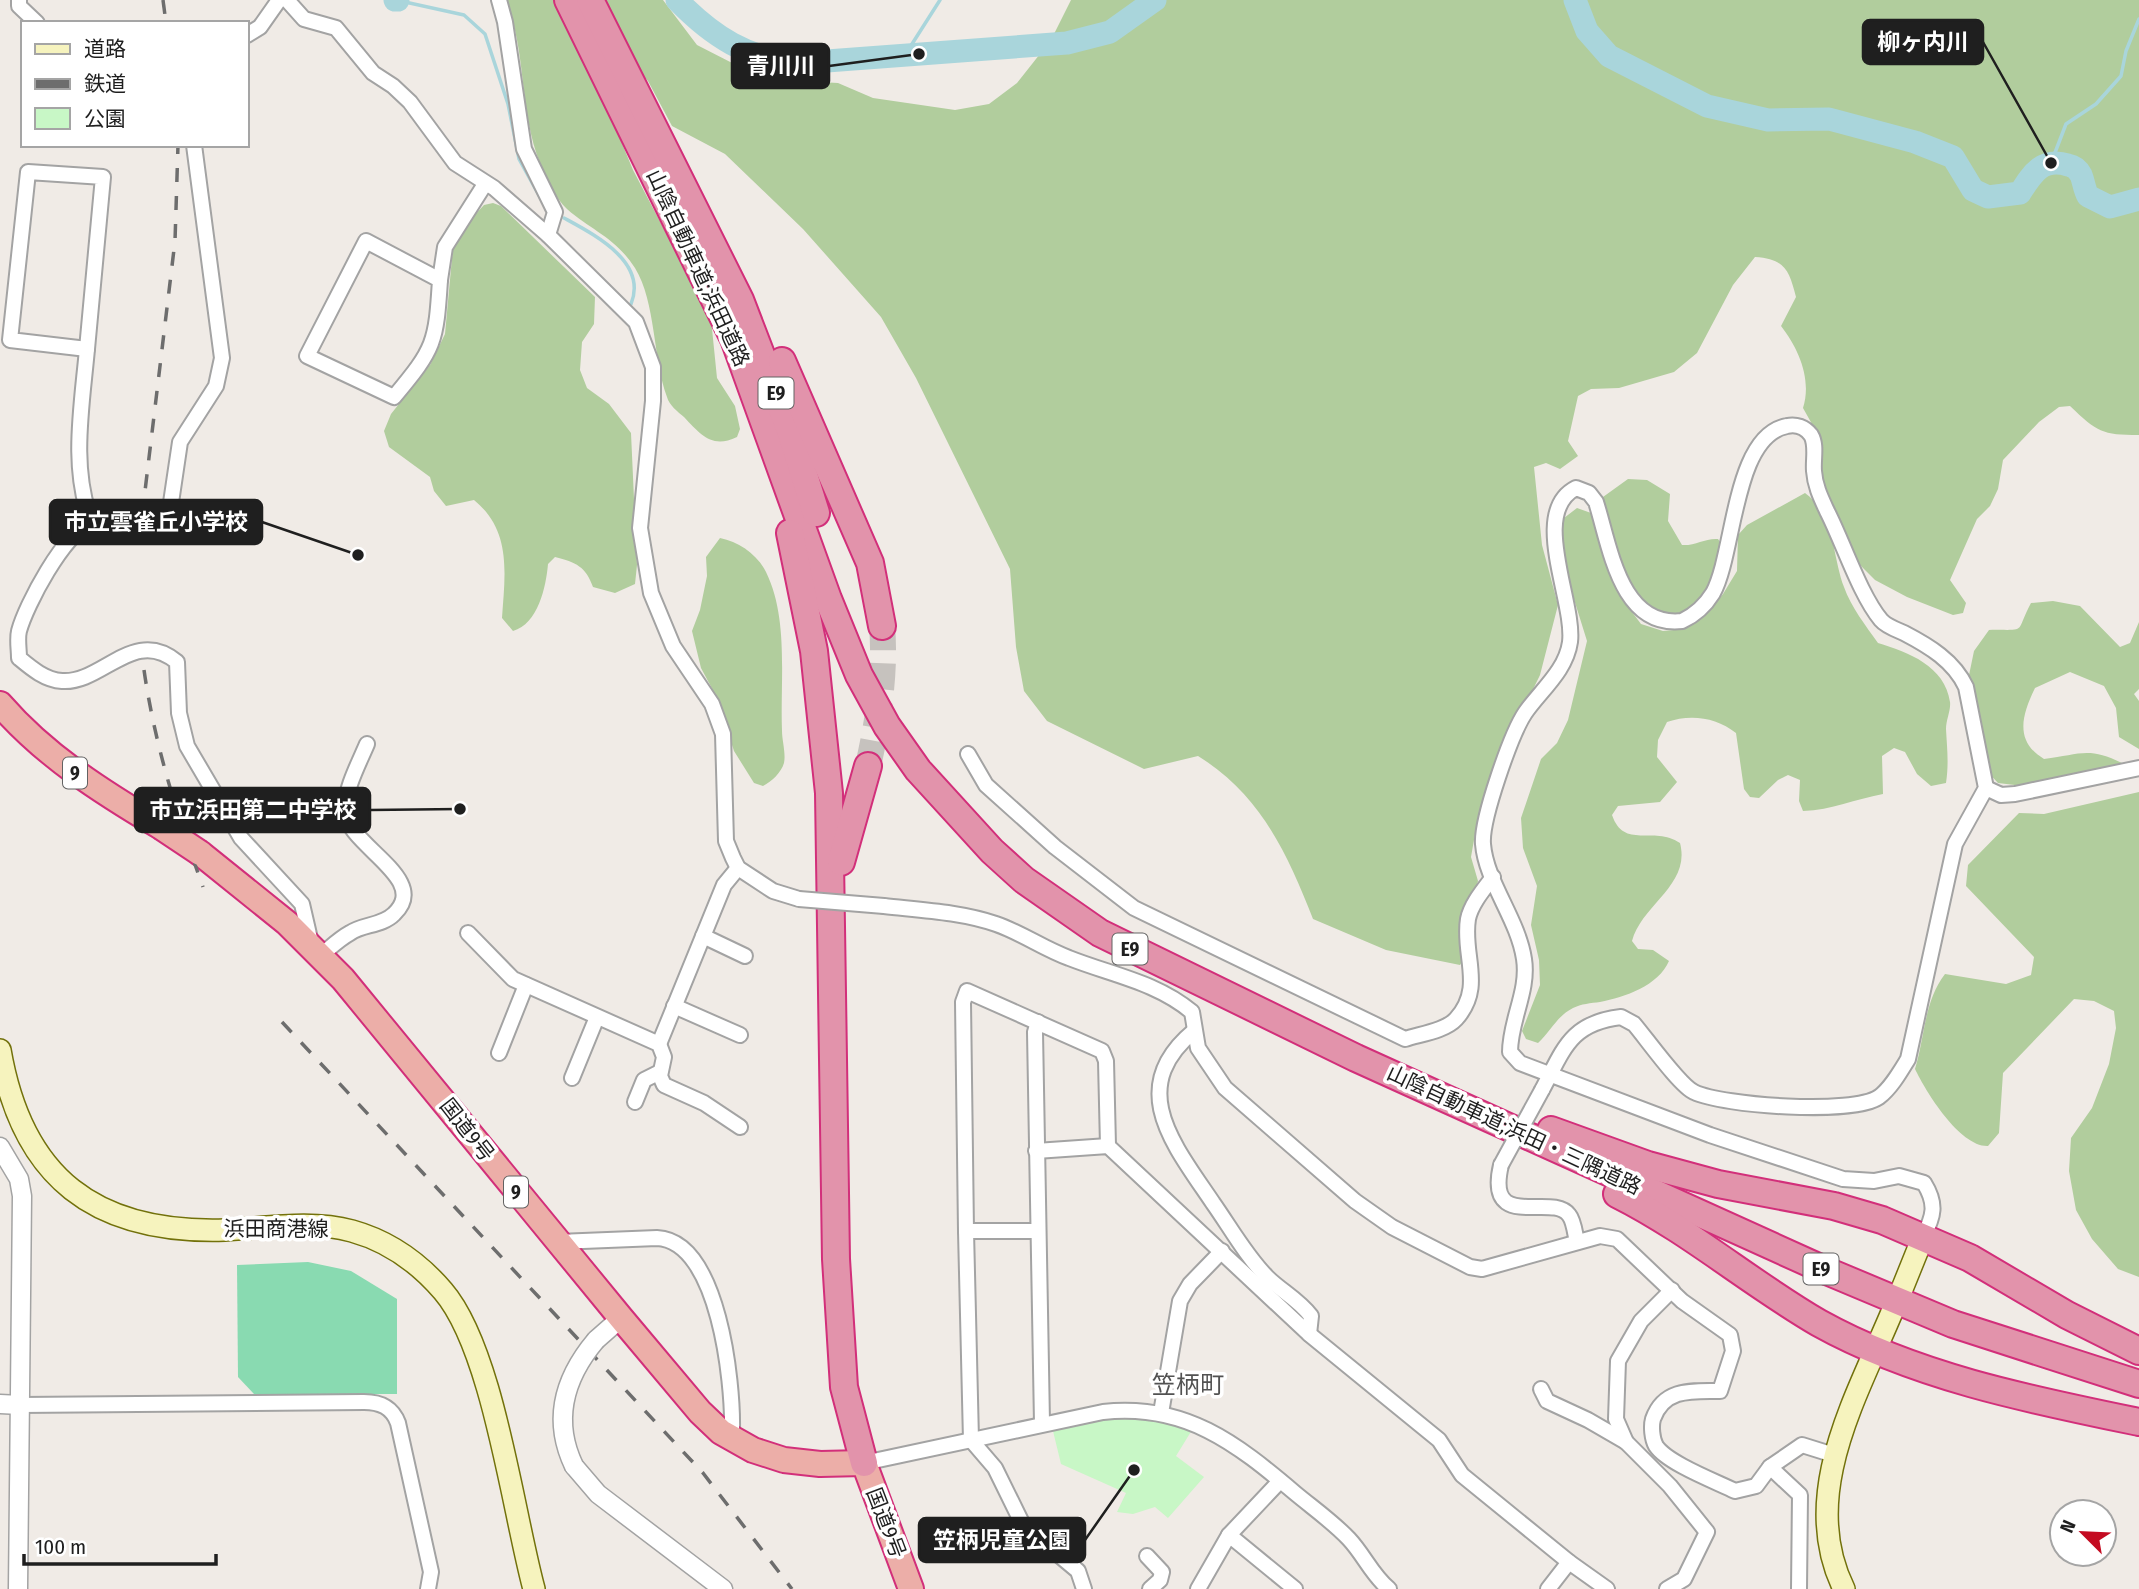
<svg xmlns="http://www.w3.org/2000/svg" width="2139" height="1589" viewBox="0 0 2139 1589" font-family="'Fira Sans Condensed','Noto Sans JP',sans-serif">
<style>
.forest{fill:#b1cd9d}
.park{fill:#c8f7c6}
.pitch{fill:#89dab1}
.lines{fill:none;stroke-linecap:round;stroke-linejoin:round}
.stream{stroke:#a9d5db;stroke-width:3.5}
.river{stroke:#a9d5db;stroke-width:23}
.motorway-tunnel{stroke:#c6c2be;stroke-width:26;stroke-dasharray:26 13;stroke-linecap:butt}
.minor-casing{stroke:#a3a3a3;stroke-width:18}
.tertiary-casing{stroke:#a3a3a3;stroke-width:21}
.secondary-casing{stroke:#72710b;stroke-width:24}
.trunk-casing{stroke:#d22f7a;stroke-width:28}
.motorway-casing{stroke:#d22f7a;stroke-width:30}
.minor{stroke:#fff;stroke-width:14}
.tertiary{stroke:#fff;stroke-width:18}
.secondary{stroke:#f6f3be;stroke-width:21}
.trunk{stroke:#ecaea8;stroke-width:24}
.motorway{stroke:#e293ab;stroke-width:26}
.rail{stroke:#6d6d6d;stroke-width:3.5;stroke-dasharray:14 14;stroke-linecap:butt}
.minor-bridge-casing{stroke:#a3a3a3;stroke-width:18;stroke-linecap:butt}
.tertiary-bridge-casing{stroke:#a3a3a3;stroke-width:21;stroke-linecap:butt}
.trunk-bridge-casing{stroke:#d22f7a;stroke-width:28;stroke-linecap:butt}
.minor-bridge{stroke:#fff;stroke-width:14}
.tertiary-bridge{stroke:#fff;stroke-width:18}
.trunk-bridge{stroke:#ecaea8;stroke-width:24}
.labels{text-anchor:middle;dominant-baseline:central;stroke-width:7;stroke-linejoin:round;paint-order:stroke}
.shield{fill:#fff;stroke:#626262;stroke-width:2}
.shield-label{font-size:19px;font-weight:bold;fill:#1f1f1f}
.street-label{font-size:21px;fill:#1f1f1f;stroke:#fff}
.quarter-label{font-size:24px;fill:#525252;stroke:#fff}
.leader{fill:none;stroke:#1f1f1f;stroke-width:2.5}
.callout-dot{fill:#1f1f1f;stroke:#fff;stroke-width:2.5}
.callout{fill:#1f1f1f;stroke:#1f1f1f;stroke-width:2.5}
.callout-label{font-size:23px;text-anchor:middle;font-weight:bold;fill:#fff}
</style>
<rect width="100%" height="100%" fill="#f0ebe6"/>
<g class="forest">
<path d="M490,0h173l34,45 43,22 44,13 54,3 35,15 82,12 34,-6 28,-21 34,-43 20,-40h1068v435c-37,0 -42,-3 -69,-29l-11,1 -20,15 -36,38 -5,29 -8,17 -13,13 -27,61 16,23 -3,10 -10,2 -46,-18 -32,-17 -20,-20 -32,-67 -6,-60 -14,-25c9,-28 -4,-59 -22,-82l15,-29c-7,-27 -11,-38 -41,-40l-22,28 -36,68 -23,19 -55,16 -28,1 -13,7 -10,45 10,15 -18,13 -14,-6 -12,4 8,78 16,60 -18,70 -44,90 -18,52 -7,40 7,24 -17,62 5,13 -6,9 -74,-15 -73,-31c-26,-66 -53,-125 -115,-163l-54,13 -97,-48 -23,-30 -8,-44 -6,-78 -94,-191 -35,-61 -78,-88 -78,-75 -53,-28 -24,-45 -18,-20 -33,22 36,87 78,149 6,59 18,28 5,23 -3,8c-25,12 -36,-2 -53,-20 -6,-5 -15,-12 -17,-20 -14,-37 -11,-95 -32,-129 -20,-31 -43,-37 -68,-59 -12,-11 -21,-31 -27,-46 -20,-51 -14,-102 -30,-151z"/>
<path d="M493,203l8,3 94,91 -1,27 -12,18 -2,28 7,18 22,16 22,29 6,132 -2,19 -20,9 -22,-6c-7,-20 -17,-25 -38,-30l-7,7c-2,23 -10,60 -35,67l-11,-13c3,-44 10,-87 -28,-118l-28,6 -12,-15 -4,-14 -41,-30 -5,-16 7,-17 39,-49 15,-31 8,-87 17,-27 14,-15z"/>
<path d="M1628,479l19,1 23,14 -2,27 14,24c13,1 23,-7 36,-6l4,6 -15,53 -24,17 -29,-2 -26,-28 -11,-29 -14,-59z"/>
<path d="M1805,493c30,22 27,62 39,94 7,20 22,39 34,56 30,9 67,23 72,59 1,8 -4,18 -4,27 1,19 3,34 0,54l-15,3 -14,-12 -12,-22 -11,-4 -12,8 1,38c-28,5 -51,16 -80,17l-4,-10 1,-21 -12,-5 -10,5 -19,18 -9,-1 -6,-8 -8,-56c-20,-16 -46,-19 -69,-11l-9,18 -1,17 20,25 -17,20 -42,4 -6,9c12,35 41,10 68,28 11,42 -38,61 -48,98l6,8 15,1 16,11c-11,25 -44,36 -69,41 -9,1 -19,2 -27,6 -16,8 -22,23 -35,35l-12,-4 -4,-8 18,-46 -1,-25 -8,-35 6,-39 -14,-38 -2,-30 20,-59 16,-16 11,-23 19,-79 -19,-61 -7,-44 3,-18 13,-10 14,5 32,87 18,24 22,7 21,-2 21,-13 18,-22 14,-23 1,-36 9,-10z"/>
<path d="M720,538c19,4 37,16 46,34 23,47 14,108 16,159 0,9 4,23 2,32 -3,10 -12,18 -21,23l-9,-3 -20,-32 -18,-55 -15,-28 -9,-37 8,-21 7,-34 -1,-19z"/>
<path d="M2053,601l27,5 40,41 10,-4 9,-21v67l-5,5 5,7v48l-20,-12 -3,-29 -12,-22 -34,-14 -35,16c-13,27 -21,53 9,71 35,-4 44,-13 78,4l-3,4 -88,20 -33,-4 -13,-14 -17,-89 6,-29 15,-21c40,-1 25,5 42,-27z"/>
<path d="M2139,792v485l-21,-8 -26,-30 -16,-29 -7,-39 2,-33 21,-30 17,-44 7,-36 -2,-17 -20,-10 -20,-2 -71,74 -4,60 -11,13c-28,1 -62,-54 -73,-77 10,-32 9,-68 30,-95l61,10 25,-9 3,-18 -68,-71 2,-21 51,-52 25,1z"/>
</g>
<polygon class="park" points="1120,1417 1147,1417 1192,1430 1176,1456 1204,1477 1168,1518 1155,1507 1133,1514 1117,1512 1126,1493 1061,1464 1053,1431"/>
<polygon class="pitch" points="308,1262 351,1271 397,1299 397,1394 254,1394 238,1377 237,1265"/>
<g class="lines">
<g class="stream">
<polyline points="396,0 464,15 485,34 508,104 519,159 546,208"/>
<polyline points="905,55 940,0"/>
<polyline points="2051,163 2066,124 2096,104 2121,76 2126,51 2139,19"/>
<path d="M564,218c31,17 84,44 67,86"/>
</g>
<g class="river">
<polyline points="395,0 398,0"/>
<path d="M677,0c35,36 71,60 123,63l267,-20 43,-11 45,-32"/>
<path d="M1575,0l12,31 22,25 98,50 61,14 61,-1 86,23 38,15 20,33 15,7 32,-4c12,-19 22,-36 48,-28 6,1 10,4 13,10 3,7 3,14 7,21l22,11 29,-8"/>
</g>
<path class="motorway-tunnel" d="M868,766c10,-45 18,-93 14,-140"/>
<g class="minor-casing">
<g id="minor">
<polyline points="19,0 19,6 37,23"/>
<polyline points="287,0 304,19 336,28 373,73 393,86 410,102 455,163 494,188 548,235 636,322 653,367 653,401 640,528 651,593 673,646 712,704 723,734 726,841 733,858 738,868 773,891 799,899"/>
<polyline points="499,0 505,22 524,149 555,212 548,235"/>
<polyline points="247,35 260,27 279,0"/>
<path d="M194,145l28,213 -6,28 -36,56 -11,74c-24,18 -52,-1 -79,8 -26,9 -64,81 -71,107 -2,8 0,18 0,27 12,10 26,22 43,23 40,3 72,-55 115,-19l2,51 8,33 54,92 61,66 9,39"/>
<polygon points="28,172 103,177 87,349 10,340"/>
<path d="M366,241l74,39c-4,63 -5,68 -46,117l-87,-41z"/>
<polyline points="440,280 445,247 485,184"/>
<path d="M87,349c-5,57 -17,120 5,174"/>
<path d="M968,754l18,31 69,62 79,61 271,131c15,-5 40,-8 51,-20 29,-32 6,-64 12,-100 3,-15 16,-30 25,-42"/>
<polyline points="1986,788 2001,795 2015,794 2139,768"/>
<path d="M884,906c36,4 78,6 112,18 26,9 48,25 73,34 43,17 87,24 123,54l6,36 27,40 130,113 37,26 78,40 12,2 118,-33 17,3 65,62 48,34 3,16 -13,40c-28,0 -56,-3 -67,28 -2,7 -1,20 3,27 11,17 61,36 79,45l21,-5 14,-19 32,-22 32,10"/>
<polyline points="468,933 513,979 659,1044 664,1057 660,1076 664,1085 704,1103 740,1127"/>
<polyline points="703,936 745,956"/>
<path d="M320,956c10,-8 19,-17 30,-23 13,-9 32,-7 44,-19 38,-36 -49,-69 -49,-104 0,-21 14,-47 22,-66"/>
<polyline points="674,1006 740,1035"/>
<polyline points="1038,1022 1035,1032 1042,1423"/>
<path d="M1194,1031c-69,57 -20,114 19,172 17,24 33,53 54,74 14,14 31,22 44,39l-2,18"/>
<polyline points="659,1044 724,885 738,868"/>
<polyline points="499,1053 526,985"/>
<polyline points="572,1078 597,1017"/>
<path d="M1542,1090c22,-41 28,-67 79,-73l13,7c12,14 46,62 60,68 29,14 159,23 185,5 12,-9 21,-25 29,-38l47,-215 31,-56 -20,-101c-12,-26 -37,-41 -62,-54 -7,-3 -18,-7 -23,-13 -21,-25 -38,-78 -54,-109 -6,-13 -12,-25 -13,-40 -1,-12 3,-26 -3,-36 -6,-8 -15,-11 -24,-9 -54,10 -52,127 -74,167 -8,13 -18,22 -31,28 -62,7 -72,-75 -86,-119l-7,-9 -13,-5c-47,24 -1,113 -6,154 -4,29 -30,49 -45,71 -14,21 -44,107 -42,131 3,38 35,75 41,115 5,32 -14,61 -14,93l10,11 190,72 133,44 31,2 25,-5 25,7c13,21 10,33 -1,54"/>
<polyline points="635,1102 644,1080 660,1072"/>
<polyline points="1036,1151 1108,1146 1309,1334 1439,1440 1462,1475 1569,1562 1548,1589"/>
<path d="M1501,1165c-16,68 51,27 68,50 5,6 6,19 8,27"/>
<polyline points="966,1231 971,1440 995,1468 1023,1525 1078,1571 1084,1589"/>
<polyline points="1038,1231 966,1231 963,1002 967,991 1102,1051 1106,1061 1108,1146"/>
<path d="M558,1242l99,-4c62,3 76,145 75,191"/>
<polyline points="1541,1389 1547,1401 1588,1420 1626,1442"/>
<path d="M20,1405l344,-3c16,0 28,5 34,21l33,149 -3,17"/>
<polyline points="1161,1413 1180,1301 1190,1284 1222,1251"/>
<path d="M864,1463l239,-51c82,-9 133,31 192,81 18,15 38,29 54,46 15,16 23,36 40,50"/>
<polyline points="1770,1467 1800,1495 1799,1589"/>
<polyline points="1229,1535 1295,1589"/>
<polyline points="1147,1556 1162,1572 1160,1580 1150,1589"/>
<polyline points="1569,1562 1607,1589"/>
<polyline points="1198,1589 1229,1535 1280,1481"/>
<polyline points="1667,1589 1684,1579 1707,1532 1670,1486 1626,1442 1616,1419 1618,1361 1641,1321 1672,1290"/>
</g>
</g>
<g class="tertiary-casing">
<g id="tertiary">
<polyline points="0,1147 19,1179 22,1196 18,1589"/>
<polyline points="596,1340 621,1318"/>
<polyline points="0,1404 20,1405"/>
<polyline points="574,1466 598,1494 723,1589"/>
</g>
</g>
<g class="secondary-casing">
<g id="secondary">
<path d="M0,1050c22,128 95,184 225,180 42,-2 86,-10 127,1 36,10 67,32 91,60 50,58 70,221 91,298"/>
<polyline points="1902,1289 1923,1237"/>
<path d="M1844,1589c-46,-93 12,-191 48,-277"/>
</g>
</g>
<g class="trunk-casing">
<g id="trunk">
<path d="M0,704c45,52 102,88 161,123"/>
<polyline points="200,853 287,923 343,979 621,1318 700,1412 721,1432 753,1450 784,1460 820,1464 864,1463 911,1589"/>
</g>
</g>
<g class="motorway-casing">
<g id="motorway">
<polyline points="568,0 734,339 828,599 859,675 887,726 918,770 992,851 1024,880 1100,933 1356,1058 1829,1272 1953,1324 2139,1384"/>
<polyline points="590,0 740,300 790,430 816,513"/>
<polyline points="782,361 870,563 882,626"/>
<polyline points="790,533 814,651 829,793 836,1259 844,1387 864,1463"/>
<polyline points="841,862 868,766"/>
<polyline points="1551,1130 1648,1165 1718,1184 1834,1206 1882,1220 1970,1258 2067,1315 2139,1351"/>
<path d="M1617,1194c72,36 133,89 202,129 97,54 213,77 320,99"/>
</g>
</g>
<use href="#minor" class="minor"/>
<use href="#tertiary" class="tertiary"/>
<use href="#secondary" class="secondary"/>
<use href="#trunk" class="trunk"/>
<use href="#motorway" class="motorway"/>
<g class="rail">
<polyline points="163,0 166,23"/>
<polyline points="142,516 175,241 178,145"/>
<path d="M144,670c11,76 33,145 59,217"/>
<polyline points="282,1022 703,1473 792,1589"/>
</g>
<g class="minor-bridge-casing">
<g id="minor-bridge">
<polyline points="799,899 884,906"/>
<polyline points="1501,1165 1542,1090"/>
</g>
</g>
<g class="tertiary-bridge-casing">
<path id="tertiary-bridge" d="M574,1466c-22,-46 -10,-88 22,-126"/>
</g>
<g class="trunk-bridge-casing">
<polyline id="trunk-bridge" points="161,827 200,853"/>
</g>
<use href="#minor-bridge" class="minor-bridge"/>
<use href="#tertiary-bridge" class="tertiary-bridge"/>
<use href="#trunk-bridge" class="trunk-bridge"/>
</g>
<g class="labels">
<g class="shield">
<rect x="758.5" y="377.5" width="35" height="31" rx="5"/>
<rect x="63" y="757.5" width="24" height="31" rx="5"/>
<rect x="1112.5" y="933.5" width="35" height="31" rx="5"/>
<rect x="504" y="1176.5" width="24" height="31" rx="5"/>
<rect x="1803.5" y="1253.5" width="35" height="31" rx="5"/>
</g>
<g class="shield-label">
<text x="776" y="393">E9</text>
<text x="75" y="773">9</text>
<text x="1130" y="949">E9</text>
<text x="516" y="1192">9</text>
<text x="1821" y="1269">E9</text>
</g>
<g class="street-label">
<text transform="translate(698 268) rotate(65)">山陰自動車道;浜田道路</text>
<text transform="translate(467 1130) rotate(52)">国道9号</text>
<text transform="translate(1514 1130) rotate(25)">山陰自動車道;浜田・三隅道路</text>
<text x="276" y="1229">浜田商港線</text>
<text transform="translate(886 1523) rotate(69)">国道9号</text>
</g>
<g class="quarter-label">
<text x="1188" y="1385">笠柄町</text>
</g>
</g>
<path class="leader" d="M2051 163L1983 42M919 54L829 66M358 555L262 522M460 809L370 810M1134 1470L1085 1540"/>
<g class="callout-dot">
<circle cx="2051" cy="163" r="7"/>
<circle cx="919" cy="54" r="7"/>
<circle cx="358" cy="555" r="7"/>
<circle cx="460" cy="809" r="7"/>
<circle cx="1134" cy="1470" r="7"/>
</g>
<g class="callout">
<rect x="1863" y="20" width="120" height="44" rx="7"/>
<rect x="732" y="44" width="97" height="44" rx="7"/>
<rect x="50" y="500" width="212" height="44" rx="7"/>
<rect x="135" y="788" width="235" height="44" rx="7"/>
<rect x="919" y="1518" width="166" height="44" rx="7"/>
</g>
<g class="callout-label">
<text x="1923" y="50">柳ヶ内川</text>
<text x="781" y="74">青川川</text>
<text x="156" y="530">市立雲雀丘小学校</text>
<text x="253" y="818">市立浜田第二中学校</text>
<text x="1002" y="1548">笠柄児童公園</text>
</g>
<rect x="21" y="21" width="228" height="126" fill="#ffffff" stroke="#a5a5a5" stroke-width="2"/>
<rect x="35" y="44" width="35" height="10" fill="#f6f3be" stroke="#a5a5a5" stroke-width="2"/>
<text x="84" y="56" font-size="21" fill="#1f1f1f">道路</text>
<rect x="35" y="79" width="35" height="10" fill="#6d6d6d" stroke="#a5a5a5" stroke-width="2"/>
<text x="84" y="91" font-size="21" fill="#1f1f1f">鉄道</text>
<rect x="35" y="108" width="35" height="21" fill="#c8f7c6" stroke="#a5a5a5" stroke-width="2"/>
<text x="84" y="126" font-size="21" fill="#1f1f1f">公園</text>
<g transform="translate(2083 1533) rotate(294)"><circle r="33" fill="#ffffff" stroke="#a5a5a5" stroke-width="2"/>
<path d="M0-5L12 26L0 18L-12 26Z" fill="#c40b21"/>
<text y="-10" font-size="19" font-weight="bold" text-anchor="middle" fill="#1f1f1f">N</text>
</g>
<path d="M24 1554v10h192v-10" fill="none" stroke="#1f1f1f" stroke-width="3.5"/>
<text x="35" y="1554" font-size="21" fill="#1f1f1f" stroke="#ffffff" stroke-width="5" paint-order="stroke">100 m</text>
</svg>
